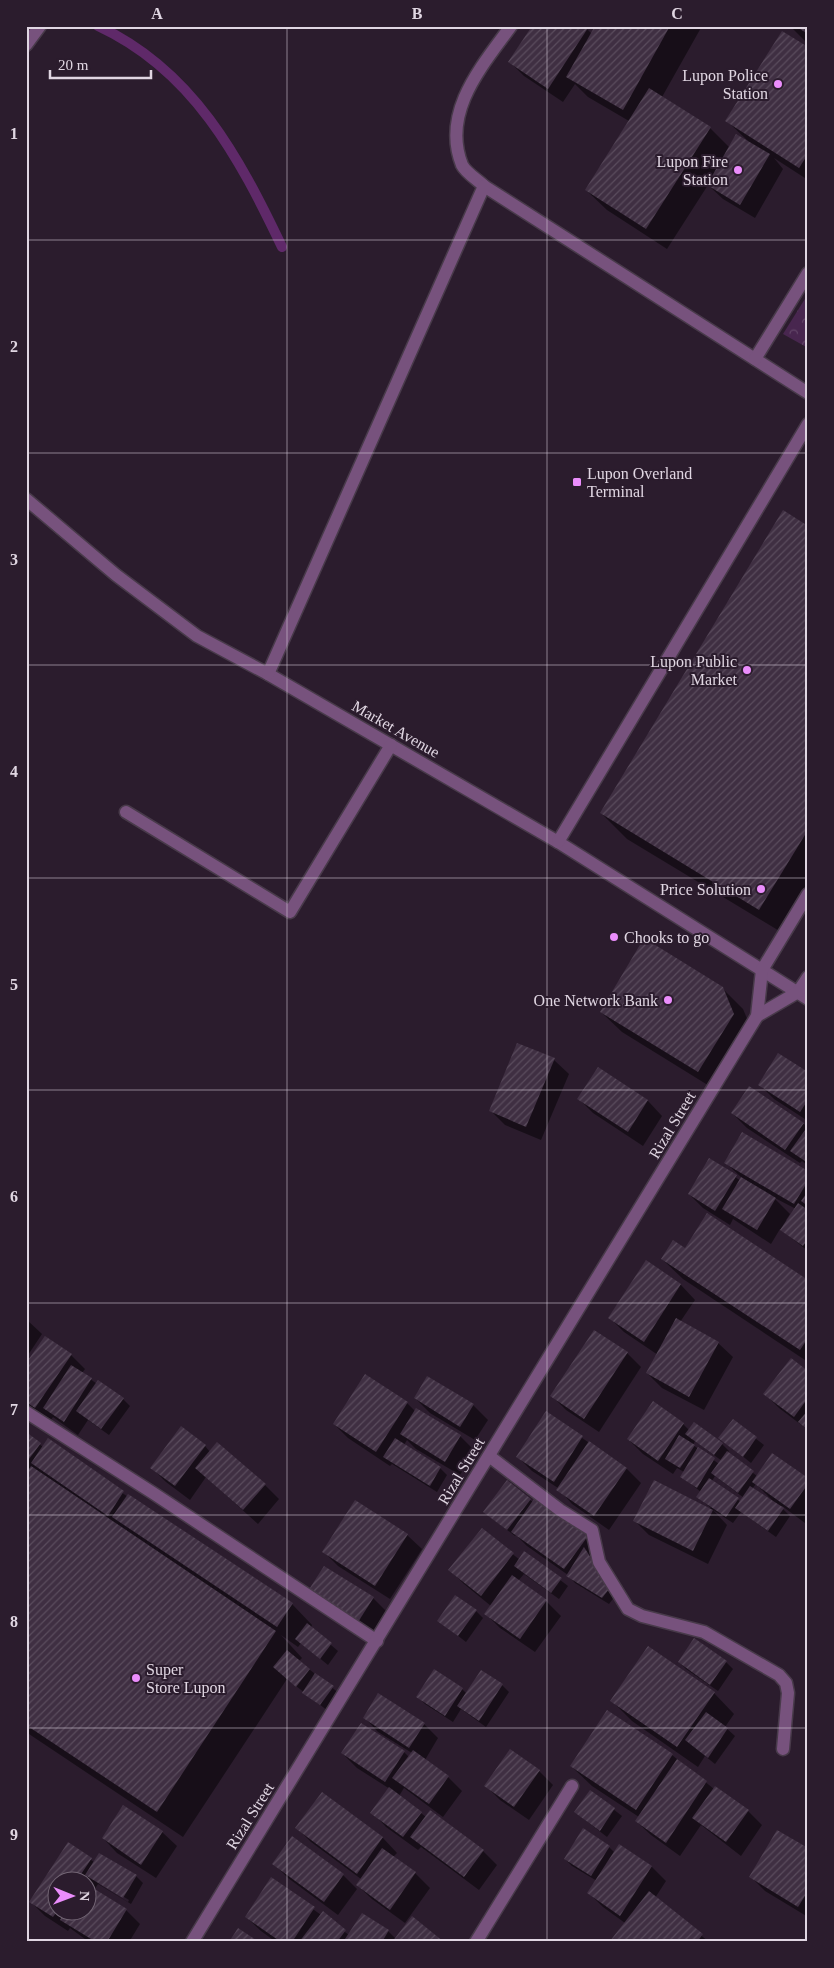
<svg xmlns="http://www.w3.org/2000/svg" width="834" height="1968" viewBox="0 0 834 1968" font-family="Georgia,serif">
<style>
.park{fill:url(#park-crowns)}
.shadow{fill:#0007;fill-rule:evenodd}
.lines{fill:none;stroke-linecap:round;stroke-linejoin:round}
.stream{stroke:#5f2969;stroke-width:10}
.building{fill:url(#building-hatch)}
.minor-casing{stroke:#483a4a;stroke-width:15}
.minor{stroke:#77527d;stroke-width:12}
.grid{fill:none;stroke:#e0d6e2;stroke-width:1;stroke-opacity:0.55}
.poi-dot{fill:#eb8dfc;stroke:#2b1c2d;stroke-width:2}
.labels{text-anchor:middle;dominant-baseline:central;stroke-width:4;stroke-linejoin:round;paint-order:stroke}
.poi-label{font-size:16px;fill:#e0d6e2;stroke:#2b1c2d;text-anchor:end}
.street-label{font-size:16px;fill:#e0d6e2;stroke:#2b1c2d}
.neatline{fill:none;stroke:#e0d6e2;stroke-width:2}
.grid-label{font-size:16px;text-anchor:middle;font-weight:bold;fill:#e0d6e2}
</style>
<defs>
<pattern id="park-crowns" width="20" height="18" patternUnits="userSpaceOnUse" patternTransform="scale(1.25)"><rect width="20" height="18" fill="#48264f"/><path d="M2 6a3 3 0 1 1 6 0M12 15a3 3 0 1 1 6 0" fill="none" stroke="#624568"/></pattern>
<pattern id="building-hatch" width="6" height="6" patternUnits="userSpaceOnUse" patternTransform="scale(1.25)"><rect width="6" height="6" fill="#3f2f42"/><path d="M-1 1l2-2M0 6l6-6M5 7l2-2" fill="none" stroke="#5a4c5d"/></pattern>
</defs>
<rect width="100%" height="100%" fill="#2b1c2d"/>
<polygon class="park" points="808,294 808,348 783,334"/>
<g class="shadow">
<polygon points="596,26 702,26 662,97 710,128 730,148 748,141 727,121 808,49 808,180 774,158 783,169 755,218 723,199 708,185 667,249 607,210 586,190 629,121 588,97 575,84 563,102 524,76 510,62 587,29 592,34"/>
<polygon points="790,26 808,26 808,43 805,41"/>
<polygon points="808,527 808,898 786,935 627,839 601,813"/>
<polygon points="722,988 743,1009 754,1035 719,1092 622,1032 601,1012"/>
<polygon points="554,1060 569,1074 541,1140 505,1125 491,1111"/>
<polygon points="598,1069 648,1101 662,1116 643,1146 593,1113 579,1099"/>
<polygon points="808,1074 808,1121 774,1099 760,1085"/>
<polygon points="732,1113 803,1123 808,1128 808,1166 802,1161 800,1163 747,1128"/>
<path d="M710,1160l31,21 1,-3 -16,-15 82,9v79l-28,-22 -9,15 -38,-25 -3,6 -27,-17 -14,-14zM773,1197l23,12 -8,12 -2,-1 4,-6z"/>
<polygon points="662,1259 808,1281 808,1362 683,1279"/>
<polygon points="646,1262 681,1285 695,1300 680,1322 718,1343 733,1357 704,1410 662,1388 647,1373 658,1355 624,1332 609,1317"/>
<polygon points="26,1319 42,1334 26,1358"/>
<polygon points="627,1353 641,1367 599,1432 566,1410 552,1396"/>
<polygon points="71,1355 85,1369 82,1373 97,1384 123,1399 130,1406 109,1435 88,1420 78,1435 53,1417 50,1421 26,1405 26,1366"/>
<polygon points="808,1372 808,1430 779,1408 765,1394"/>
<polygon points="366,1375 407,1403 415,1411 416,1410 460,1436 475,1451 460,1475 416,1449 407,1440 404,1445 440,1468 447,1475 437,1492 392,1464 390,1466 348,1438 334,1424"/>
<polygon points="428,1378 473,1405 488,1420 475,1440 430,1413 415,1398"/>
<polygon points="546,1413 627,1469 641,1483 609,1530 572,1504 558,1488 532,1471 518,1457"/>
<polygon points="733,1421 764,1445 751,1463 720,1438"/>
<path d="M683,1424l6,6 33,14 7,7 -2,2 30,23 51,4v39l-3,4 -23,-17 -1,1 9,9 -14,21 -35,-25 -8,11 -20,-13 14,15 -19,39 -59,-29 -14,-14 76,-13 -13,-11 3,-5 -20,-16 3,-4 -7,-4 -4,6 -30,-20 -15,-15zM695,1441l27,20 -3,3 -26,-19zM715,1476l29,22 -3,4 -29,-21zM756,1484l16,16 -20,-11z"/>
<polygon points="26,1434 43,1447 48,1440 128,1497 292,1604 312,1625 311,1628 338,1651 328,1665 301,1643 298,1647 281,1635 302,1658 299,1661 340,1694 328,1711 287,1679 183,1837 26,1732"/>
<polygon points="205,1446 210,1452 265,1485 279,1499 258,1524 206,1477 190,1500 166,1482 152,1468"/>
<polygon points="530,1500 587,1537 616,1595 609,1604 575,1583 568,1575 527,1546 516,1535 515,1536 484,1512"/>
<polygon points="482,1530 520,1560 525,1553 568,1586 559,1599 524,1574 518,1581 546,1601 561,1616 535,1652 500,1628 486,1614 491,1606 464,1584 450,1570"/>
<polygon points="407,1535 422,1549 390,1599 338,1566 324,1552"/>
<polygon points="373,1598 387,1612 372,1636 324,1605"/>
<polygon points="476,1611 483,1618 466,1642 439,1621"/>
<polygon points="679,1662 726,1662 733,1669 718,1691 686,1669"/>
<polygon points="481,1672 502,1685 509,1692 486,1727 461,1709 453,1722 425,1704 418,1697 462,1689 467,1694"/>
<polygon points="714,1693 734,1714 725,1727 735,1736 715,1764 705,1756 698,1767 632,1721 612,1701"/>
<polygon points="364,1717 424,1724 438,1738 425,1760 448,1777 462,1791 443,1817 404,1788 399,1796 426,1817 483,1851 497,1865 479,1890 421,1847 418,1850 386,1827 372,1812 390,1789 357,1768 342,1753 404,1752 409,1757 412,1753 378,1732"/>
<polygon points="672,1755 714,1789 748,1811 762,1825 741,1856 701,1825 680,1856 651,1835 636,1821 639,1817 592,1786 571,1766"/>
<polygon points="539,1771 553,1785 529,1820 500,1800 486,1786"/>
<polygon points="590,1791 622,1816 607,1837 575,1812"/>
<polygon points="322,1793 383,1838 397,1853 393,1857 415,1873 430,1888 405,1923 372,1899 357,1885 361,1879 311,1842 297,1828"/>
<polygon points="124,1807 162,1832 177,1846 156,1878 117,1853 103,1838"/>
<path d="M68,1844l26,18 42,14 7,7 -12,21 -33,-20 -4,6 32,20 14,14 -11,18h-40l-19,-14 -2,3 -23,-15 -14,-14zM58,1880h30v30h-30zM99,1882l30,18 -1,2 -29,-18z"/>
<polygon points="620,1846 652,1867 666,1881 655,1898 709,1942 611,1941 625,1923 603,1907 589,1893 597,1881 572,1866 565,1859 609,1847 615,1853"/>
<polygon points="808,1849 808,1917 765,1891 751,1877"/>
<polygon points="274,1864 343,1875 357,1889 338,1915 288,1878"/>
<polygon points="271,1879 349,1935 362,1915 388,1931 396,1939 442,1942 276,1942 261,1931 246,1917"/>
</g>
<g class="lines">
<path class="stream" d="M98,26c95,44 141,131 184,221"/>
</g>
<g class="building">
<polygon points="532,26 585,26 588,28 548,89 508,62"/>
<polygon points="595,26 670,26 623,110 566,77"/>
<polygon points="795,26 808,26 808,34"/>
<polygon points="782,31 808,47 808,154 799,168 725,121"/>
<polygon points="649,88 711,127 646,229 585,190"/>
<polygon points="736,134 770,154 740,205 707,185"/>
<polygon points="783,510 808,526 808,830 759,910 600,813"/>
<polygon points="644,938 723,987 734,1014 698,1072 600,1012"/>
<polygon points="517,1043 555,1058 526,1127 489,1111"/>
<polygon points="778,1053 808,1072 808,1100 800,1112 758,1085"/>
<polygon points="598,1067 648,1100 628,1132 577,1099"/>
<polygon points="749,1086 804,1123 785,1150 731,1113"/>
<polygon points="808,1126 808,1163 790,1151"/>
<polygon points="742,1132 808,1171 808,1181 794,1204 724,1163"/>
<polygon points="709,1158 737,1175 715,1211 688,1194"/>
<polygon points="741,1177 776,1198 757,1230 722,1209"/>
<polygon points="808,1191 808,1206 801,1201"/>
<polygon points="798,1203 808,1210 808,1239 803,1246 780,1230"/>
<polygon points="707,1213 808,1280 808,1338 800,1350 661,1259 673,1240 685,1248"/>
<polygon points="646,1260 681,1284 644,1342 608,1318"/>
<polygon points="676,1318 719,1342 689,1397 646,1373"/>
<polygon points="594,1330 628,1352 584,1419 550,1396"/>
<polygon points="45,1336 72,1354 35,1408 26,1402 26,1363"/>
<polygon points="791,1358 808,1371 808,1398 794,1417 763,1394"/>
<polygon points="71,1365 92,1378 64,1422 43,1408"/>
<polygon points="365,1374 408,1402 376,1452 333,1424"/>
<polygon points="427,1376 474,1404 460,1427 414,1398"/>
<polygon points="98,1380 124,1398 101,1429 76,1411"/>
<polygon points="653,1401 684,1423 658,1461 627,1439"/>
<polygon points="416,1408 461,1435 445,1462 400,1434"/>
<polygon points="808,1410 808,1430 798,1422"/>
<polygon points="546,1411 583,1436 554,1482 516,1457"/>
<polygon points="733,1419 757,1437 743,1457 718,1438"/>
<polygon points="694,1422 723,1443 714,1455 685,1434"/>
<polygon points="181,1426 206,1445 175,1486 150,1468"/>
<polygon points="26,1432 41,1443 26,1463"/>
<polygon points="679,1435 695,1445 680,1468 665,1459"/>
<polygon points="48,1438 124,1491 108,1516 31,1463"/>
<polygon points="395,1438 441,1467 430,1486 383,1457"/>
<polygon points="589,1441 627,1468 594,1516 556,1490"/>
<polygon points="217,1442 266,1484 243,1510 195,1468"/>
<polygon points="698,1447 715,1458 697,1488 680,1477"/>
<polygon points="727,1451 754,1471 738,1493 711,1473"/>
<polygon points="772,1453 808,1478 808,1484 790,1509 752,1482"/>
<polygon points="31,1466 276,1631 157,1812 26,1725 26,1473"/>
<polygon points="709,1478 739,1498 726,1517 696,1497"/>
<polygon points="507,1480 531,1499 507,1530 483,1512"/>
<polygon points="654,1480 713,1510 693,1551 633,1521"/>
<polygon points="750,1486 784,1508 768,1531 735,1508"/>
<polygon points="128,1494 293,1603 277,1627 112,1517"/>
<polygon points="534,1499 588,1536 564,1569 511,1532"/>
<polygon points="355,1500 408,1534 375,1586 322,1552"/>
<polygon points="482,1528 514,1553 481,1596 448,1570"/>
<polygon points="584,1547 610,1588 602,1598 566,1576"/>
<polygon points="524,1551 562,1578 551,1593 514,1566"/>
<polygon points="324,1566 374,1597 358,1622 308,1591"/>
<polygon points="512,1575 547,1600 520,1639 484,1614"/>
<polygon points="455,1595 477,1610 458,1636 437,1621"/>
<polygon points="307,1623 332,1643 320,1659 295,1639"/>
<polygon points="694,1638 727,1661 710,1685 678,1662"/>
<polygon points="648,1646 715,1692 677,1747 610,1701"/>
<polygon points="287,1650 310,1669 296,1687 273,1667"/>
<polygon points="434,1669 463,1688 445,1716 416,1697"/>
<polygon points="481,1670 503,1684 479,1721 457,1706"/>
<polygon points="315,1673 334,1686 320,1705 302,1693"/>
<polygon points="378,1693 425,1723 409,1748 363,1718"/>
<polygon points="607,1710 673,1754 636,1810 570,1766"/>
<polygon points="706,1712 728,1728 708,1758 685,1740"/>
<polygon points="361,1723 405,1751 385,1782 341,1753"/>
<polygon points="510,1749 540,1770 514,1807 484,1786"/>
<polygon points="413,1750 449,1776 429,1804 392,1778"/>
<polygon points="677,1759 707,1781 666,1843 635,1821"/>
<polygon points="715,1786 749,1810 726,1842 692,1818"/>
<polygon points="389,1787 422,1812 403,1837 370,1813"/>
<polygon points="590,1790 615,1808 600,1831 574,1812"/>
<polygon points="322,1792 383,1837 357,1874 295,1828"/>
<polygon points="123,1805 163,1831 141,1865 102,1838"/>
<polygon points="430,1810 484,1850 464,1877 410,1837"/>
<polygon points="583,1828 610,1846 591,1876 564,1859"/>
<polygon points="777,1830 808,1848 808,1891 798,1907 749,1877"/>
<polygon points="292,1836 344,1874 324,1902 272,1864"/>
<polygon points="68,1842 92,1858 77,1880 58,1880 58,1910 53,1917 29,1902"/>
<polygon points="619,1844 652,1866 620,1916 587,1893"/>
<polygon points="382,1848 416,1872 390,1910 356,1885"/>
<polygon points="99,1853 137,1875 123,1898 85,1875"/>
<polygon points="271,1877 315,1907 292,1942 281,1942 245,1917"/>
<polygon points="88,1885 127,1909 107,1942 96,1942 60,1920 66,1910 88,1910"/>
<polygon points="649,1891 703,1934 697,1942 610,1941"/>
<polygon points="323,1911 346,1930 337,1942 299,1942"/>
<polygon points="362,1913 389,1930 382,1942 343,1942"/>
<polygon points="412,1916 444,1942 392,1942"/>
<polygon points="238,1928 259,1942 229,1942"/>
</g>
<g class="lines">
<g class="minor-casing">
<g id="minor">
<path d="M511,26c-29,40 -70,86 -49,139 4,8 16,15 22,21l324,207"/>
<polyline points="26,45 40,26"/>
<polyline points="755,359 808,273"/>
<polyline points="26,499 116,575 197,636 268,674 558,842 808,999"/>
<polyline points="268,674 484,186"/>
<polyline points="126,812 290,912 391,745"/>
<polyline points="558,842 808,424"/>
<polyline points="757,1016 798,992 808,977"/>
<polyline points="26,1412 153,1493 377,1641"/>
<polyline points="489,1456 560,1510 592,1530 599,1562 628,1609 642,1616 704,1632 779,1675 786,1683 788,1693 783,1749"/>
<polyline points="192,1942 757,1016 762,970 808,894"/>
<polyline points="476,1942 572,1786"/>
</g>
</g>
<use href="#minor" class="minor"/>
</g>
<path class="grid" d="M287,26v1916M547,26v1916M26,240h782M26,453h782M26,665h782M26,878h782M26,1090h782M26,1303h782M26,1515h782M26,1728h782"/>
<g class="poi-dot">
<circle cx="778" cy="84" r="5"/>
<circle cx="738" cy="170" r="5"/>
<rect x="572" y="477" width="10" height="10" rx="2.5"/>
<circle cx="747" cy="670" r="5"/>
<circle cx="761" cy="889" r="5"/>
<circle cx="614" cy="937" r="5"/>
<circle cx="668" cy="1000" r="5"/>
<circle cx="136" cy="1678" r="5"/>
</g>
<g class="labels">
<g class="poi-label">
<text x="768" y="75">Lupon Police<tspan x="768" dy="18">Station</tspan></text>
<text x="728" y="161">Lupon Fire<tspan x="728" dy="18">Station</tspan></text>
<text x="587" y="473" text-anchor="start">Lupon Overland<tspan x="587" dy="18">Terminal</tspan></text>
<text x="737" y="661">Lupon Public<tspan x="737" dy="18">Market</tspan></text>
<text x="751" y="889">Price Solution</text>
<text x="624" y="937" text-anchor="start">Chooks to go</text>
<text x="658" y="1000">One Network Bank</text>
<text x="146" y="1669" text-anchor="start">Super<tspan x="146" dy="18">Store Lupon</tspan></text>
</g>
<g class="street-label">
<text transform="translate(396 729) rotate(30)">Market Avenue</text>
<text transform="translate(672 1125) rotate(-59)">Rizal Street</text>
<text transform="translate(461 1471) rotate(-59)">Rizal Street</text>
<text transform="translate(250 1816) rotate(-58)">Rizal Street</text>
</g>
</g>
<rect width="834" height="1968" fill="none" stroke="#2b1c2d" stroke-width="55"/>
<g transform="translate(72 1896) rotate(91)"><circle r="24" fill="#2b1c2d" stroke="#736675"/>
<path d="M0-4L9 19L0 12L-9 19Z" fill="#eb8dfc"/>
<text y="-8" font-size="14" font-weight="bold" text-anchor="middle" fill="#e0d6e2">N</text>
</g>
<path d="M50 70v8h101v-8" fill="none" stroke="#e0d6e2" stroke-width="2.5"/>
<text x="58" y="70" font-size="15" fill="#e0d6e2" stroke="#2b1c2d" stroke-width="4" paint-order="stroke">20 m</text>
<rect x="28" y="28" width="778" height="1912" class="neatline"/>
<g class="grid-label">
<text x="157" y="19">A</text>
<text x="417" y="19">B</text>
<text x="677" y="19">C</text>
<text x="14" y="139">1</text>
<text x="14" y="352">2</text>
<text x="14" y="565">3</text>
<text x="14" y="777">4</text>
<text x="14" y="990">5</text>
<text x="14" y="1202">6</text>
<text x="14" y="1415">7</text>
<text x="14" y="1627">8</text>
<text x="14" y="1840">9</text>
</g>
</svg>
